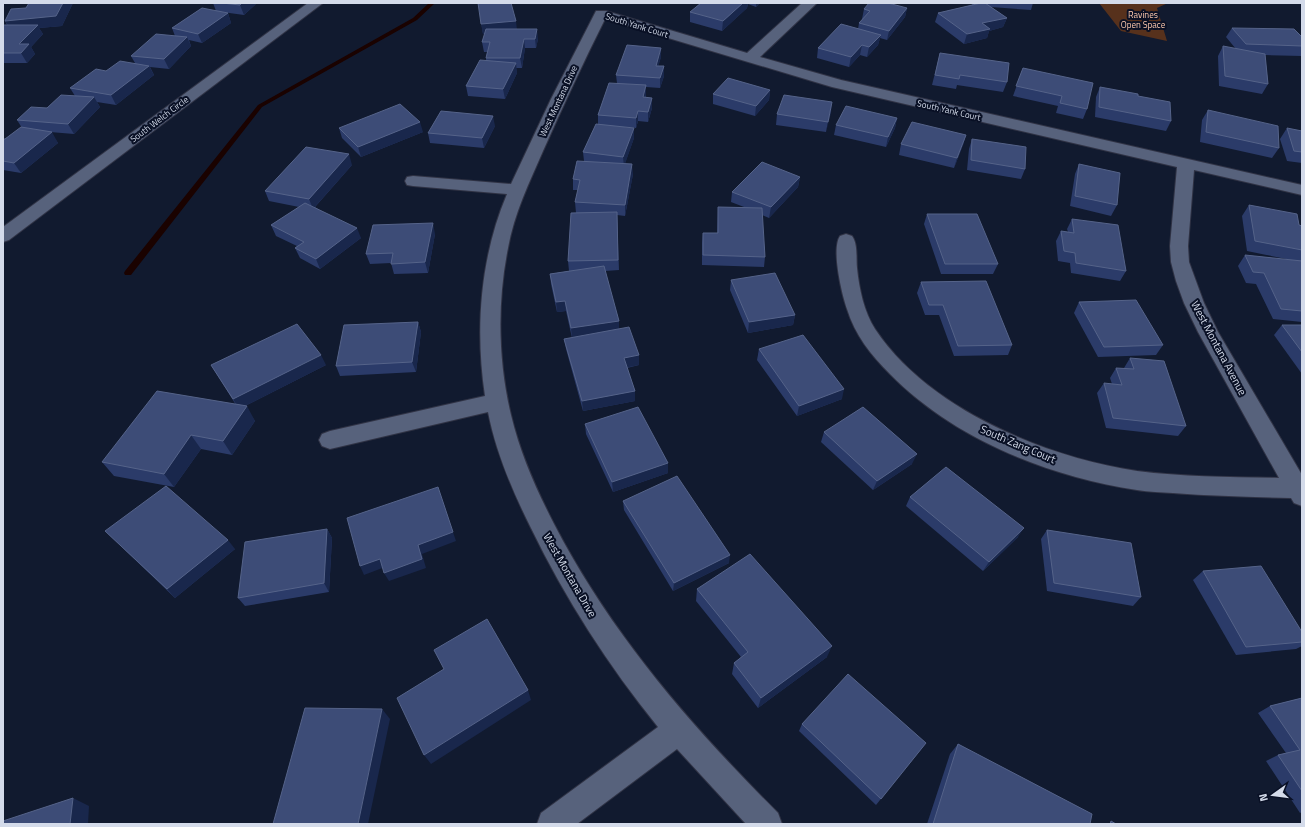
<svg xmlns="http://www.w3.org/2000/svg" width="1305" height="827" viewBox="0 0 1305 827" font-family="'Titillium Web',sans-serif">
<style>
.green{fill:#57311c}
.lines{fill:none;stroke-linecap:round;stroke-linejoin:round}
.stream{fill:#1a0200;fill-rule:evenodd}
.minor-casing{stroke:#303345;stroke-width:2}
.minor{fill:#57627c;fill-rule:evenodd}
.wall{fill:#2b3b69}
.shaded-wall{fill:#19274c}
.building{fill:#3d4c77;stroke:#556389}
.labels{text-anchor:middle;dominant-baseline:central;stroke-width:4;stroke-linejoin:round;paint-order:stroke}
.far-park-label{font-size:9px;fill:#ffcaae;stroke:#091025}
.far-street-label{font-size:9px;fill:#d4dbea;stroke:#091025}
.street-label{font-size:11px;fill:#d4dbea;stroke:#091025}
</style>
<rect width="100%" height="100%" fill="#111a2f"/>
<polygon class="green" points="1099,3 1168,3 1157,8 1167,41 1121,31"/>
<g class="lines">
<polygon class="stream" points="429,3 435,3 417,20 262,107 131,275 125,275 124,273 125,271 258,105 413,18"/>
<g class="minor-casing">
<g id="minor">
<polygon points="308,3 323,3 9,240 3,242 3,227"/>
<path d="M802,3h15l-57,54 81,23 461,105v10l-108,-25 -6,76 1,16 15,41 14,29 84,143v31l-8,-3 -3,-5c-40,-1 -79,-2 -118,-5 -12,-1 -24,-1 -36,-3 -90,-14 -183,-51 -247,-116 -19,-19 -35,-39 -43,-65 -5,-14 -16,-60 -7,-73l6,-2 6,2c6,8 4,22 5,32 2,20 7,44 18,61 53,80 170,128 262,142 47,6 95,6 142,7l-81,-146 -14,-29 -8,-22 -5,-19 -1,-16 7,-79 -345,-80 -227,-68c-22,44 -42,87 -62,132 -14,32 -29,63 -35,97 -11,54 -10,113 3,167 9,38 25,74 43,109 57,110 137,202 224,289l4,11h-36l-69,-75 -100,75h-40l4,-11 117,-86c-50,-62 -92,-127 -127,-199 -18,-36 -35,-75 -43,-116l-158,37 -8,-3 -3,-6 3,-6 8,-3 155,-35c-10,-67 -5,-138 22,-202l-94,-8 -6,-1 -2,-4 2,-4 6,-1 98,8 40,-85 45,-88h10l141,42z"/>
</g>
</g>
<use href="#minor" class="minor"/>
</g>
<g class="wall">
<polygon points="29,3 73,3 62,26 39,28 43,34 31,47 35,54 27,63 3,63 3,25 7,25 5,21 26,8"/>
<polygon points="213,3 257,3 244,15 222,12 228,13 231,23 202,43 189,40 191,46 169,69 150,67 154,75 116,105 97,102 100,107 74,134 50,132 58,143 21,173 3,170 3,139 5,139 22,128 17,120 75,96 70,88 106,71 135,63 131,56 175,36 172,28 216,11"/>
<polygon points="478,3 517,29 538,39 536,48 525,48 522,68 516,68 517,73 505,99 468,96 466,86 486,61 486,58 487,52 484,52 482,42 485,34 483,34"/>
<polygon points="701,3 760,3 756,7 748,4 747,8 722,31 690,22 690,12"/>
<polygon points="972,3 1033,3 1031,10 991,7 1007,18 1003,27 989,31 987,38 964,44 935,22 938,13 972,5"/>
<polygon points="907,8 905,17 887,40 880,38 878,45 867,57 860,55 849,67 817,58 818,48 858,29 859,23 863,19 862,19 864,9"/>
<polygon points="1232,28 1302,37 1302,56 1265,55 1268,84 1262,94 1219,86 1218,56 1223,46 1236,49 1226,37"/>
<polygon points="940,53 1007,82 1003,92 957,85 956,89 932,85"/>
<polygon points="661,57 658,66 664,66 664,76 660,88 646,87 646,98 652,108 648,122 638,121 636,128 624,127 634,138 625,163 633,174 625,216 617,215 619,270 605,271 619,321 619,329 639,365 627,368 635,391 635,401 583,411 566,349 564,339 572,338 566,311 557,312 551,284 550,274 569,271 568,261 576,213 575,202 578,190 573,190 573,179 584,161 583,152 598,124 598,115 617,83 616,75"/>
<polygon points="1023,68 1087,109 1083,119 1056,113 1058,106 1013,96"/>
<polygon points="1100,87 1138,96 1171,121 1166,131 1095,117 1096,97"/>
<polygon points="770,90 769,100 755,116 713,104 713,94"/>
<polygon points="832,102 826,132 776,125 777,114"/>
<polygon points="1208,110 1279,148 1272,158 1200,142 1202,120"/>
<polygon points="897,118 895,128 886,147 834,135 836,125"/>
<polygon points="495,126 484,148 430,143 428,133"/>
<polygon points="339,128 423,132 361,157 342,138"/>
<polygon points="1287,128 1302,131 1302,163 1287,161 1280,139"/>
<polygon points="966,135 963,145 954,168 899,155 901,144"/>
<polygon points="972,139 1025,169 1021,179 967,170 969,149"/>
<polygon points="1079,164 1117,205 1111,216 1070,206 1075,174"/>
<polygon points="352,165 315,207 361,238 320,269 300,258 295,248 297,246 276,236 271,225 299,207 269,201 265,191"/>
<polygon points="800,177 798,187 769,218 762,215 765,257 764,267 702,265 702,243 703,233 717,233 718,207 744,207 731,202 732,192"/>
<polygon points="1249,205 1299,225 1302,226 1302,322 1273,319 1256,284 1246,283 1238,266 1245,255 1291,260 1247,251 1242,216"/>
<polygon points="927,214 998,264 993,274 941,274 924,224"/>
<polygon points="1072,219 1126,271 1120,281 1071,273 1070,263 1058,261 1056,241 1061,231 1068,232 1067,229"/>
<polygon points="435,234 428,273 394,274 391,263 370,264 366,254"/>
<polygon points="731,280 795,315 793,325 748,333 730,290"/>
<polygon points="921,282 1012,345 1008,355 954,356 939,315 925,315 917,293"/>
<polygon points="1079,302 1163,345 1156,355 1098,357 1074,313"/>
<polygon points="418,322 421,332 416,372 340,376 336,366"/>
<polygon points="1282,325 1302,325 1302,374 1274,335"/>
<polygon points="759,349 842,399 797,416 757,360"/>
<polygon points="1130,358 1186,426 1178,436 1106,428 1097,393 1104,383 1112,384 1110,378 1116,368 1124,368"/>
<polygon points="211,365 326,365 245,406 255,421 232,455 201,449 174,487 114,476 102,462 236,405"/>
<polygon points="585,424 668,473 613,492 586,434"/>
<polygon points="824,432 912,464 873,490 821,442"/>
<polygon points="910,497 1018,537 983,571 906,506"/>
<polygon points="623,501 729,563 673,591 624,510"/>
<polygon points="327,529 332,538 329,592 245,606 238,598"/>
<polygon points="1047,530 1141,597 1133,606 1047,591 1041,539"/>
<polygon points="105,531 235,549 175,598"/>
<polygon points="1203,571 1302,632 1302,646 1296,649 1236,655 1193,580"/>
<polygon points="697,589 827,657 758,708 732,674 734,663 741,657 696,601"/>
<polygon points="1302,698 1302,812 1300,813 1266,761 1278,755 1286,753 1258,713 1270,706"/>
<polygon points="802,724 926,743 876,805 799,731"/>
<polygon points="958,744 1090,824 927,824 950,754"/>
</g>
<g class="shaded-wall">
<polygon points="63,3 73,3 62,26 39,28 43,34 31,47 35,54 27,63 21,53 11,30 5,21"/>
<polygon points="242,3 257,3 244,15 240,5"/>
<polygon points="743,3 748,3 747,8 722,31 723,21"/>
<polygon points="756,3 760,3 756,7"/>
<polygon points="907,8 905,17 887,40 889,31"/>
<polygon points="228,13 231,23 202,43 198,34"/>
<polygon points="1007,18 1003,27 989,31 987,38 964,44 967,34 982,23"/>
<polygon points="516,21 517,30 483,34 481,24"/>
<polygon points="537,29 538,39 536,48 535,39"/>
<polygon points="881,35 878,45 867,57 869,47"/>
<polygon points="187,37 191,46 169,69 164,59"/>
<polygon points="524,39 525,48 522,68 520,58"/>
<polygon points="862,45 860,55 849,67 851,57"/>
<polygon points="661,48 661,57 656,75 656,66"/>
<polygon points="516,63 517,73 505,99 503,89"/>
<polygon points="149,66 154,75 116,105 111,95"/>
<polygon points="664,66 664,76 660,88 660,78"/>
<polygon points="646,85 646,95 643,107 643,97"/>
<polygon points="770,90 769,100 755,116 756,106"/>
<polygon points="94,97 100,107 74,134 68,124"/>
<polygon points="652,98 652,108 648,122 648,112"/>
<polygon points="832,102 831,113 826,132"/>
<polygon points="638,111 638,121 636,128 636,118"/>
<polygon points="493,116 495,126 484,148 482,138"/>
<polygon points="897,118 895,128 886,147 888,137"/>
<polygon points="420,122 423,132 361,157 358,147"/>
<polygon points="634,128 634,138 624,167 623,157"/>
<polygon points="52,132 58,143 21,173 14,163"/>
<polygon points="966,135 963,145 954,168 957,158"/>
<polygon points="349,154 352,165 313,209 309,199"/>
<polygon points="632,164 633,174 625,216 625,205"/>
<polygon points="800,177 798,187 769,218 771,207"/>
<polygon points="433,223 435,234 428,273 425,262"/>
<polygon points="357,228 361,238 320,269 316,259"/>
<polygon points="565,301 566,311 557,312 556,302"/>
<polygon points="795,315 793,325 748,333 749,322"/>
<polygon points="619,321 619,331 572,338 571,328"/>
<polygon points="418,322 421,332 416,372 412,362"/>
<polygon points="321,355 326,365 239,409 233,399"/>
<polygon points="639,355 639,365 624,368 624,358"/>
<polygon points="844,389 842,399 797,416 799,406"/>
<polygon points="635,391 635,401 583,411 582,401"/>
<polygon points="247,406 255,421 232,455 223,441"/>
<polygon points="191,435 201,449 174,487 164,474"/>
<polygon points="917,454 912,464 873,490 877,481"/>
<polygon points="668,463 668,473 613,492 612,482"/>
<polygon points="441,496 456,541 422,554 426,568 389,581 384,573 418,545"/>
<polygon points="1024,528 1018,537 983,571 989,562"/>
<polygon points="327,529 332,538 329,592 324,583"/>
<polygon points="228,540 235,549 175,598 167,589"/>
<polygon points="730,555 729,563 673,591 674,583"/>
<polygon points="380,559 385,567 364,575 360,566"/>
<polygon points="832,646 827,657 758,708 761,698"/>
<polygon points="528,690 531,700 431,764 424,755"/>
<polygon points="382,709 390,719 368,824 358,824"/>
<polygon points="73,798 89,806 88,824 70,824"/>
</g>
<g class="building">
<polygon points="29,3 63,3 56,16 5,21 11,9 26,8"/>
<polygon points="222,3 242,3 240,5"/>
<polygon points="478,3 511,3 516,21 481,24"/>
<polygon points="701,3 743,3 723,21 690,12"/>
<polygon points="869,3 888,3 907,8 889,31 859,23 870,11 864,9"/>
<polygon points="981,3 985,3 1007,18 982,23 990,29 967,34 938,13"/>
<polygon points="202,8 228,13 198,34 172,28"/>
<polygon points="841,24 881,35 869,47 862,45 851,57 818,48"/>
<polygon points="3,25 38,25 19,44 29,44 21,53 3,53"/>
<polygon points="1232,28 1294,29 1302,37 1302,46 1246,44"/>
<polygon points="486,29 537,29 535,39 524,39 520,58 486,58 490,42 482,42"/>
<polygon points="156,34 187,37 164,59 131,56"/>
<polygon points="627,45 661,48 656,66 664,66 660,78 616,75"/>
<polygon points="1223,46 1265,54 1268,84 1225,76"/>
<polygon points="940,53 1009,63 1007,82 960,75 959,79 935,75"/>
<polygon points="480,60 516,63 503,89 466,86"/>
<polygon points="120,61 149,66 111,95 70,88 96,69 106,71"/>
<polygon points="1023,68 1093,83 1087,109 1060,103 1062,96 1016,86"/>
<polygon points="728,78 770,90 756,106 713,94"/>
<polygon points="609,83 646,85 643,97 652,98 648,112 638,111 636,118 598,115"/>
<polygon points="1100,87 1138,94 1138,96 1170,102 1171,121 1099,107"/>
<polygon points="61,95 94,97 68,124 17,120 31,107 47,108"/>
<polygon points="784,95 832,102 828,122 777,114"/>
<polygon points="400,104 420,122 358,147 339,128"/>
<polygon points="846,106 897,118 888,137 836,125"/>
<polygon points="1208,110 1278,126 1279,148 1206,132"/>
<polygon points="441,111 493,116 482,138 428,133"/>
<polygon points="912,122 966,135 957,158 901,144"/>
<polygon points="596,124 634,128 623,157 583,152"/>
<polygon points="21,127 52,132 14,163 3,161 3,139 5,139"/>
<polygon points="1287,128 1302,131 1302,152 1294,151"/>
<polygon points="972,139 1026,147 1025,169 971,160"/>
<polygon points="306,147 349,154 309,199 265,191"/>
<polygon points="577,161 632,164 625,205 575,202 580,180 573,179"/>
<polygon points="762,162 800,177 771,207 732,192"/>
<polygon points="1079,164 1120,173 1117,205 1075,196"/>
<polygon points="305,203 357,228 316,259 295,248 304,242 271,225"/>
<polygon points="1249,205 1297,214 1299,225 1302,226 1302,250 1255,241"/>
<polygon points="718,207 762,208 765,257 703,255 703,233 718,233"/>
<polygon points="617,212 618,260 568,261 571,213"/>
<polygon points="927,214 977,214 998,264 945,264"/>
<polygon points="1072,219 1118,225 1126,271 1076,263 1075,253 1064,251 1061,231 1074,233"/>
<polygon points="433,223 425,262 391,264 393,253 366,254 373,225"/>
<polygon points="1245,255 1302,261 1302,311 1281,309 1264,273 1253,272"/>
<polygon points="604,266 619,321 571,328 565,301 556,302 550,274"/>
<polygon points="775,273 795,315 749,322 731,280"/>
<polygon points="986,281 1012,345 958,346 943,305 929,305 921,282"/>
<polygon points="1136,300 1163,345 1104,347 1079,302"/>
<polygon points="418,322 412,362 336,366 344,325"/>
<polygon points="297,324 321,355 233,399 211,365"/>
<polygon points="1282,325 1302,325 1302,352"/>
<polygon points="629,327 639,355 624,358 635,391 582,401 564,339"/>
<polygon points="803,335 844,389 799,406 759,349"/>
<polygon points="1130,358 1164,361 1186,426 1113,418 1104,383 1122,385 1116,368 1134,369"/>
<polygon points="157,391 247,406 223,441 191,435 164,474 102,462"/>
<polygon points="638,407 668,463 612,482 585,424"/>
<polygon points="863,407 917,454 877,481 824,432"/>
<polygon points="946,467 1024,528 989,562 910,497"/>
<polygon points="677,476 730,555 674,583 623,501"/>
<polygon points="166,486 228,540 167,589 105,531"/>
<polygon points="438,487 453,532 418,545 422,559 384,573 380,559 360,566 347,518"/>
<polygon points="327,529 324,583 238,598 245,542"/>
<polygon points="1047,530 1131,543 1141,597 1054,583"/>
<polygon points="750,554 832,646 761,698 734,663 748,652 697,589"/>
<polygon points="1261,566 1302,632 1302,642 1246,647 1203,571"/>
<polygon points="487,619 528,690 424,755 397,698 444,669 434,650"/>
<polygon points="848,674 926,743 881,799 802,724"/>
<polygon points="1302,698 1302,791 1278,755 1300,750 1270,706"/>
<polygon points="305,708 382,709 358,824 273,824"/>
<polygon points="958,744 1092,814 1090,824 933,824"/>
<polygon points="73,798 70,824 3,824 3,821"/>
<polygon points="1111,821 1116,824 1110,824"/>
</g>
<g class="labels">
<g class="far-park-label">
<text x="1143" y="14">Ravines<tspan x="1143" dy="10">Open Space</tspan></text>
</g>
<g class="far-street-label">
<text transform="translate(637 25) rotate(17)">South Yank Court</text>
<text transform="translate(558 101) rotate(-65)">West Montana Drive</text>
<text transform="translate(949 110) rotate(13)">South Yank Court</text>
<text transform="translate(159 119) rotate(-37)">South Welch Circle</text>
</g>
<g class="street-label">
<text transform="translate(1219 348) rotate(62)">West Montana Avenue</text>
<text transform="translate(1018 444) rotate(23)">South Zang Court</text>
<text transform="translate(570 575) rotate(60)">West Montana Drive</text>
</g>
</g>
<rect width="1305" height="827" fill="none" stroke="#d4dbea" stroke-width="8"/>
<g transform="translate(1273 795) rotate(256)" stroke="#091025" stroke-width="3" paint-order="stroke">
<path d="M0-3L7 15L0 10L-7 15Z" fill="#d4dbea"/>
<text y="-6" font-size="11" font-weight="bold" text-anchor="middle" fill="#d4dbea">N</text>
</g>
</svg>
